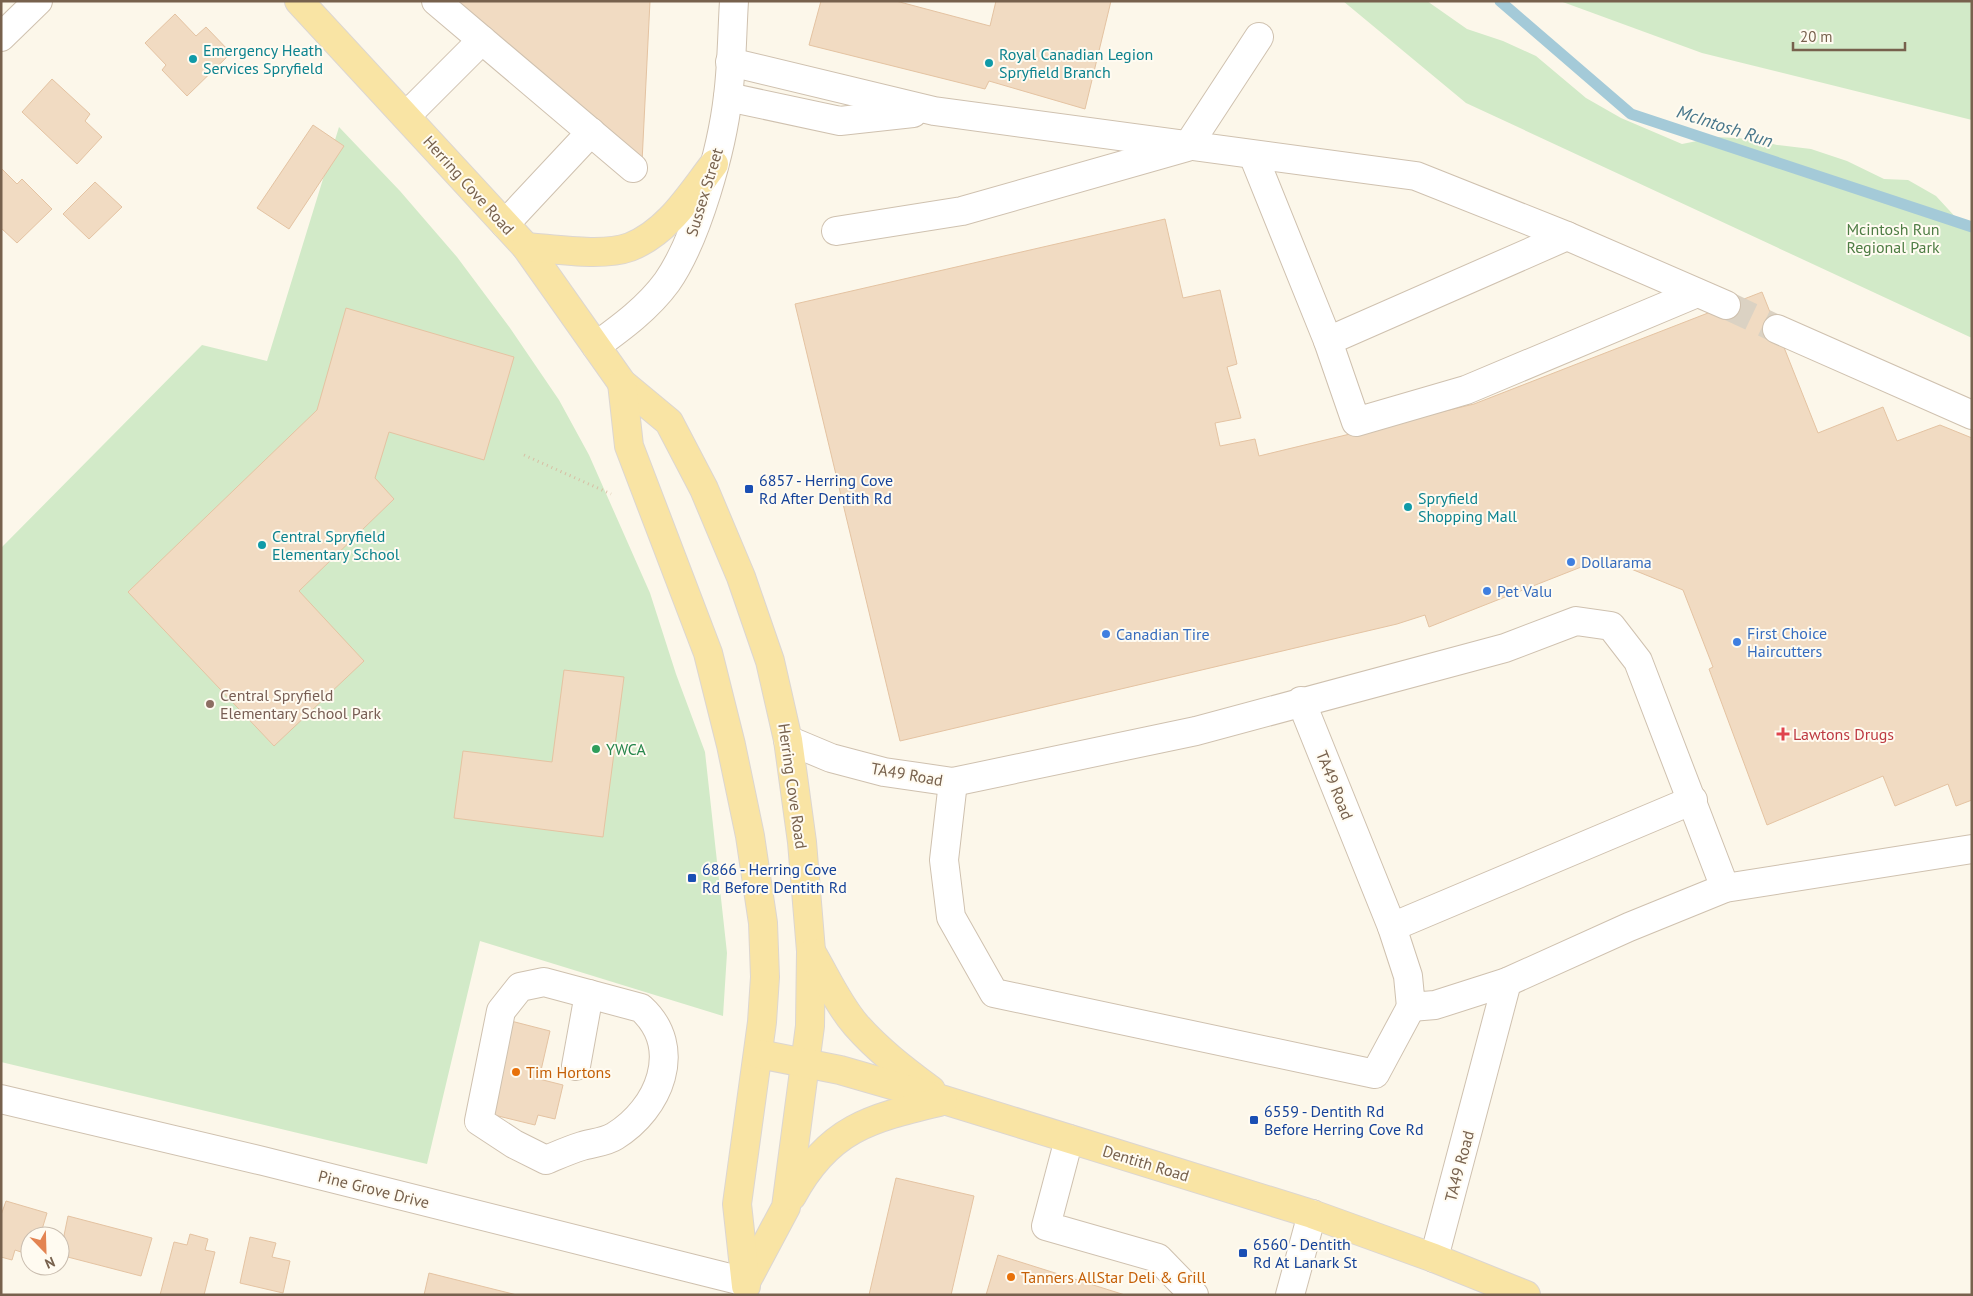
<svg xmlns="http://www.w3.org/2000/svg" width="1973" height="1296" viewBox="0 0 1973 1296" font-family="'PT Sans',sans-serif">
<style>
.green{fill:#d2eac8}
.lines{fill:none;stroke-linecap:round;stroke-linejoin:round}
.stream{stroke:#a4cad8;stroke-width:11}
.building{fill:#f1dbc2;stroke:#e4c3a2}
.minor-tunnel{stroke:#dbd2c3;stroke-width:28;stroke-dasharray:28 14;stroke-linecap:butt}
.minor-casing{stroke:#cfc1af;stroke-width:30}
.major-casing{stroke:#dcd6d1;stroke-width:30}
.path{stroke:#d7bea4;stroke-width:3;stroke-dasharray:1 4;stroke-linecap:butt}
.minor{stroke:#fff;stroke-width:28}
.major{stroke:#f9e4a4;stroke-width:28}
.culture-dot{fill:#0f9aa8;stroke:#fffbf1;stroke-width:2}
.transit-dot{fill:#1a4fb4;stroke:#fffbf1;stroke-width:2}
.shop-dot{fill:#3f7fe0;stroke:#fffbf1;stroke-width:2}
.education-dot{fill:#8d6e63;stroke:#fffbf1;stroke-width:2}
.health-dot{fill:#e0444e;stroke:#fffbf1;stroke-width:2}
.leisure-dot{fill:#2e9e5b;stroke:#fffbf1;stroke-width:2}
.food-dot{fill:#e8710a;stroke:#fffbf1;stroke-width:2}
.labels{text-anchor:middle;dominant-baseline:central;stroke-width:4;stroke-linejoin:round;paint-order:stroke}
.culture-label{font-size:16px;fill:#0d838f;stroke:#fffbf1;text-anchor:start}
.street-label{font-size:16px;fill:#77614d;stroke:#fffbf1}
.park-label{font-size:16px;fill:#4e7d44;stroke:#fffbf1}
.transit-label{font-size:16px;fill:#164399;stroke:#fffbf1;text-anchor:start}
.shop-label{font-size:16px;fill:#366cbe;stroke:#fffbf1;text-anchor:start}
.education-label{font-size:16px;fill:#785e54;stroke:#fffbf1;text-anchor:start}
.health-label{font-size:16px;fill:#be3a42;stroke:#fffbf1;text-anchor:start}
.leisure-label{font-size:16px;fill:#27864d;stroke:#fffbf1;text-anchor:start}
.food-label{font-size:16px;fill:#c56008;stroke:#fffbf1;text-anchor:start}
.water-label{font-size:18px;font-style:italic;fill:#47768a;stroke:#fffbf1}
</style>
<rect width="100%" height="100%" fill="#fcf7ea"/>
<g class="green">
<polygon points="1343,1 1427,1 1467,29 1503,41 1536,56 1586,98 1621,118 1682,144 1717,137 1753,139 1777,145 1811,149 1847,161 1884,179 1908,180 1936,196 1960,222 1972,231 1972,338 1466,103"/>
<polygon points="1560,1 1972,1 1972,120 1702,53"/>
<polygon points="339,127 400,191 457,257 510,328 559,400 589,455 650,593 676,674 705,752 727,953 723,1016 480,941 427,1164 1,1062 1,548 202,345 267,361"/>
</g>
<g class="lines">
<polyline class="stream" points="1500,1 1631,114 1972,227"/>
</g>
<g class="building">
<polygon points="451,1 650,1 642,162"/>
<polygon points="821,1 896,1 990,26 996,1 1111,1 1085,109 989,81 985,89 809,45"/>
<polygon points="175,14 196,36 206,27 231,53 187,96 162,70 166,65 145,43"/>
<polygon points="52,79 90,114 85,121 102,137 77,164 22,112"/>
<polygon points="313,125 344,146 289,229 257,208"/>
<polygon points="1,168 17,184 22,179 52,209 17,243 1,228"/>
<polygon points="95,182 122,207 89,239 63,214"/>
<polygon points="1165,219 1183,298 1220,290 1237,364 1227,367 1241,418 1215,423 1220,446 1255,439 1259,456 1474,404 1762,292 1818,433 1883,407 1897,441 1940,425 1972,438 1972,800 1956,806 1948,784 1895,806 1883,776 1767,825 1709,669 1713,667 1683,590 1604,558 1429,627 1425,615 1397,624 900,741 795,304"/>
<polygon points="346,308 514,357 484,460 389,432 375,478 394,499 299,591 364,661 274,746 128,592 317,410"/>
<polygon points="564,670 624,677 603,837 454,818 463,751 552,762"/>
<polygon points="511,1021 550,1031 539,1079 563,1085 555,1119 538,1115 535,1125 490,1114"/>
<polygon points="896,1178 974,1196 951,1295 869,1295"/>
<polygon points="6,1201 47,1213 40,1236 30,1236 30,1255 15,1250 12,1260 1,1257 1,1215"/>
<polygon points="68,1216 152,1238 141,1276 60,1255"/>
<polygon points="190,1234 208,1239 205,1250 215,1252 204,1295 160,1295 174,1242 187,1245"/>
<polygon points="250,1237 276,1243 272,1257 290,1261 283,1293 240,1283"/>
<polygon points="998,1255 1125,1295 986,1295"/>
<polygon points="429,1273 517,1295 424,1295"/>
</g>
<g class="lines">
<polyline class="minor-tunnel" points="1726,305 1777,329"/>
<g class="minor-casing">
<g id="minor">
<polyline points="436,1 633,168"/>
<polyline points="1,37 38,1"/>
<polyline points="730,62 934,111 1416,176 1567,236 1726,305"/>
<polyline points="728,97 840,121 913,113"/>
<polyline points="406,116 482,40"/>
<polyline points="1253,155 1328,341 1567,236"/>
<polyline points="505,224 591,132"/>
<polyline points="836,231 962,211 1187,147 1259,37"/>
<polyline points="1777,329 1972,415"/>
<polyline points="1328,341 1356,422 1466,390 1697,293"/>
<path d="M596,346c26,-19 52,-38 71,-64 30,-43 55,-133 61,-186 4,-31 4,-63 6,-95"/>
<polyline points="1301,701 1392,927 1408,976 1411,1007 1435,1005 1507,982 1629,927 1725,888 1972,849"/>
<polyline points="788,740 831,758 884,772 953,782 1196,731 1505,648 1576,621 1611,626 1638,661 1725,888"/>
<polyline points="953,782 944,860 951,917 994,993 1375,1074 1411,1007"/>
<polyline points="1392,927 1693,800"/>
<path d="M544,982l97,26c44,40 18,101 -26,128 -9,6 -23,7 -33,10 -13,4 -24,9 -36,14l-32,-16 -35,-23 22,-110 19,-24z"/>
<polyline points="576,1066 589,994"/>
<polyline points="1,1099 263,1161 746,1282"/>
<polyline points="1069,1139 1046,1226 1158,1258 1194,1295"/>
<polyline points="1434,1258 1507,982"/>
<polyline points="1290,1295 1312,1214"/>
</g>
</g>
<g class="major-casing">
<g id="major">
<polyline points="299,1 526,247 622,383 669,422 704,489 741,577 770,661 788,740 802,842 811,951 810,1026 786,1207 746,1282"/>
<path d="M526,247c29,2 77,10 104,0 38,-15 60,-52 84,-83"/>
<polyline points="622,383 629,446 708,653 731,745 750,836 763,923 765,977 762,1022 737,1204 746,1286"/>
<path d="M812,953c14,24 26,51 44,72 22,25 48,45 75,65"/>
<polyline points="759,1054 840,1070 944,1100 1312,1214 1434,1258 1526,1295"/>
<path d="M792,1196c37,-69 80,-78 151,-95"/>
</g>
</g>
<polyline class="path" points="524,455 611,494"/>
<use href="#minor" class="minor"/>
<use href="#major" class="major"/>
</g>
<g class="culture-dot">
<circle cx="193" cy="59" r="5"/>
<circle cx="989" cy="63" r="5"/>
<circle cx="1408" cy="507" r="5"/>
<circle cx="262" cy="545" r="5"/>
</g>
<g class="transit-dot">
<rect x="744" y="484" width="10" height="10" rx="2.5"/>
<rect x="687" y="873" width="10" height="10" rx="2.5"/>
<rect x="1249" y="1115" width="10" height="10" rx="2.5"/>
<rect x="1238" y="1248" width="10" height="10" rx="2.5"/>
</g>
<g class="shop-dot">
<circle cx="1571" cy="562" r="5"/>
<circle cx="1487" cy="591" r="5"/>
<circle cx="1106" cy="634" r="5"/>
<circle cx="1737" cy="642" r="5"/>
</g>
<circle class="education-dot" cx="210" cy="704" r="5"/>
<path class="health-dot" d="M1780.5 726.5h5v5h5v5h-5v5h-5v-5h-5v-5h5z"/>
<circle class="leisure-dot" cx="596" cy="749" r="5"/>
<g class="food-dot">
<circle cx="516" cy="1072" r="5"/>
<circle cx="1011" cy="1277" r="5"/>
</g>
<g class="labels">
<g class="culture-label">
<text x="203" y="50">Emergency Heath<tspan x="203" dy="18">Services Spryfield</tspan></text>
<text x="999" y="54">Royal Canadian Legion<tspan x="999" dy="18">Spryfield Branch</tspan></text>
<text x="1418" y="498">Spryfield<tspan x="1418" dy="18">Shopping Mall</tspan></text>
<text x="272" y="536">Central Spryfield<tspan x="272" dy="18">Elementary School</tspan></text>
</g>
<g class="street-label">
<text transform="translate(469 185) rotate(48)">Herring Cove Road</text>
<text transform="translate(704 192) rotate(-73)">Sussex Street</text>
<text transform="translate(907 774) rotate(10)">TA49 Road</text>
<text transform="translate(1335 785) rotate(68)">TA49 Road</text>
<text transform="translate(793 786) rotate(82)">Herring Cove Road</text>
<text transform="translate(1146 1163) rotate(17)">Dentith Road</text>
<text transform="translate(1459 1166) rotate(-75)">TA49 Road</text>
<text transform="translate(374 1189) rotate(14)">Pine Grove Drive</text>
</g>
<g class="park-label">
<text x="1893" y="229">Mcintosh Run<tspan x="1893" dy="18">Regional Park</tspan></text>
</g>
<g class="transit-label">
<text x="759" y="480">6857 - Herring Cove<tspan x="759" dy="18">Rd After Dentith Rd</tspan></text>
<text x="702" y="869">6866 - Herring Cove<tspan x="702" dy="18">Rd Before Dentith Rd</tspan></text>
<text x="1264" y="1111">6559 - Dentith Rd<tspan x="1264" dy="18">Before Herring Cove Rd</tspan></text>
<text x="1253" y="1244">6560 - Dentith<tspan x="1253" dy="18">Rd At Lanark St</tspan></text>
</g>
<g class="shop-label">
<text x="1581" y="562">Dollarama</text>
<text x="1497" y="591">Pet Valu</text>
<text x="1747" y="633">First Choice<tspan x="1747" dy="18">Haircutters</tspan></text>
<text x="1116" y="634">Canadian Tire</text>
</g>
<g class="education-label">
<text x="220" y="695">Central Spryfield<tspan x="220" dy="18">Elementary School Park</tspan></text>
</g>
<g class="health-label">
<text x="1793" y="734">Lawtons Drugs</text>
</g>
<g class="leisure-label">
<text x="606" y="749">YWCA</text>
</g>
<g class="food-label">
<text x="526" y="1072">Tim Hortons</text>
<text x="1021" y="1277">Tanners AllStar Deli &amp; Grill</text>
</g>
<g class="water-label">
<text transform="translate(1725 126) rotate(18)">McIntosh Run</text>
</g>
</g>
<rect width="1973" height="1296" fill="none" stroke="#77614d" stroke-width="5"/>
<g transform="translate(45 1251) rotate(157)"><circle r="24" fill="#fffbf1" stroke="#c9bdaf"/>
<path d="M0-4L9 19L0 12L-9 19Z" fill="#e38452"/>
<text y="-8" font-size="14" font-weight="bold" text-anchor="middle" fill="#77614d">N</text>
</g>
<path d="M1793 42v8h112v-8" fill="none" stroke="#77614d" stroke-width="2.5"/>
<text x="1800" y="42" font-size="15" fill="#77614d" stroke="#fffbf1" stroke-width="4" paint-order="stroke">20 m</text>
</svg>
